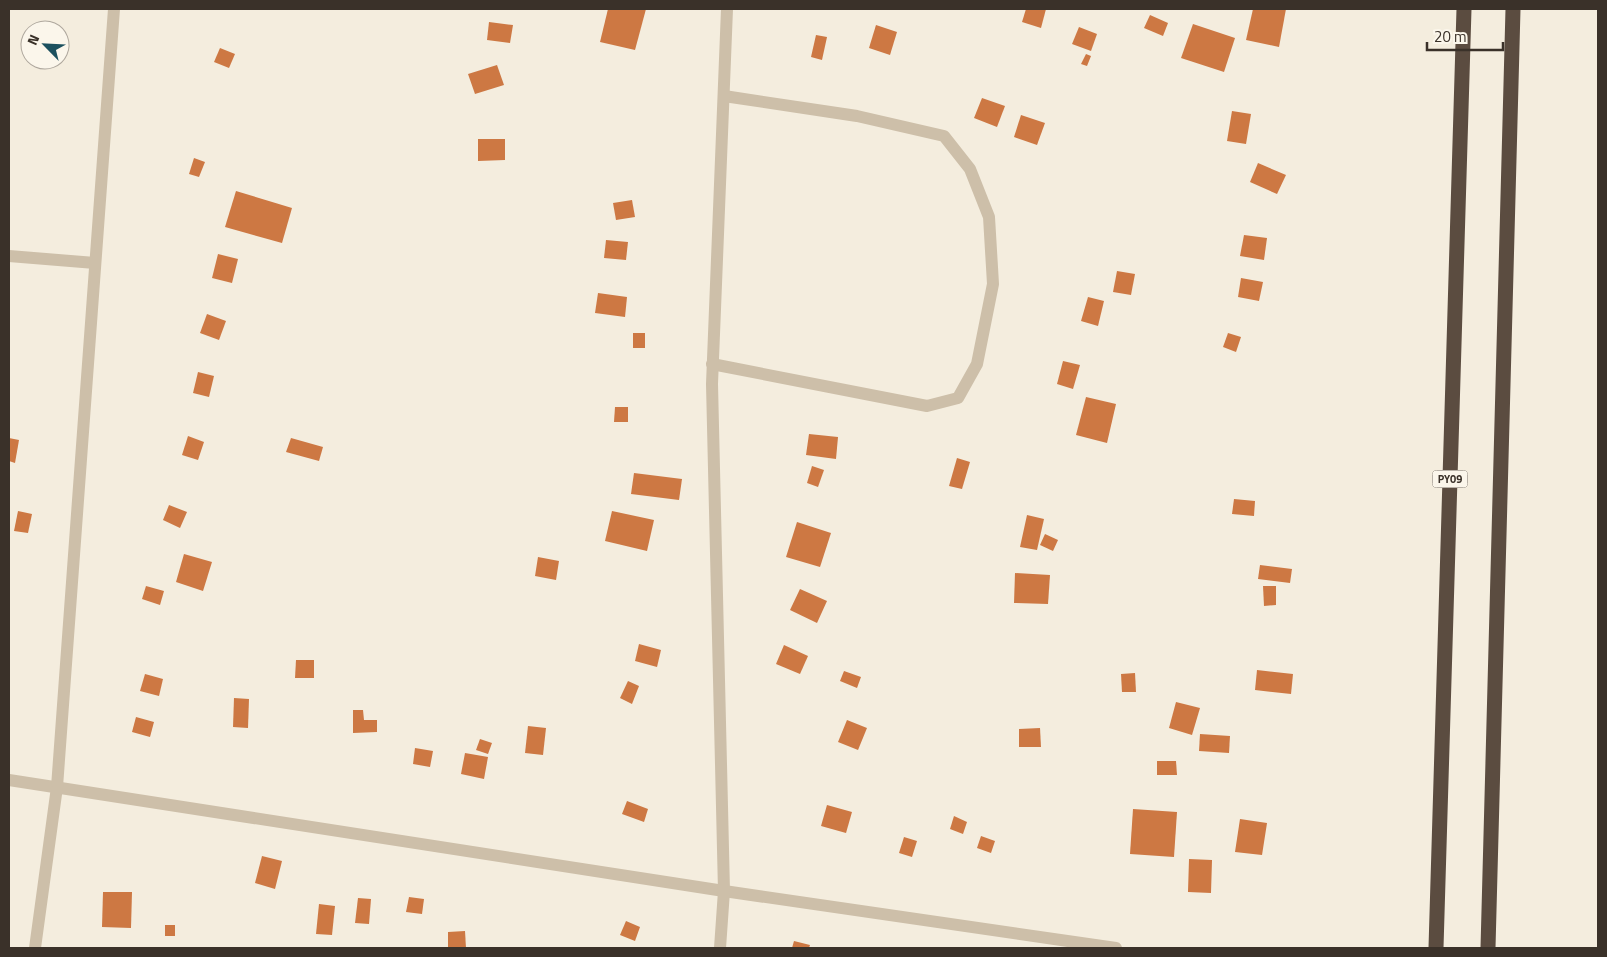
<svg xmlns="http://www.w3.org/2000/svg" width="1607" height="957" viewBox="0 0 1607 957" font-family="'Titillium Web',sans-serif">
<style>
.building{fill:#cd7843}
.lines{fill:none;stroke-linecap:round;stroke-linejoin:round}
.minor{stroke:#cdbfa9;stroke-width:12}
.highway{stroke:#5b4c40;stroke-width:15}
.labels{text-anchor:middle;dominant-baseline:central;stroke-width:4;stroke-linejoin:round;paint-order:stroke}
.shield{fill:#fbf6eb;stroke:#746c63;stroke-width:1}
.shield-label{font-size:11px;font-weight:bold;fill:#3a3129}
</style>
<rect width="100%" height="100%" fill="#f4edde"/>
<g class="building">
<polygon points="608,9 646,9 635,50 600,42"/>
<polygon points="1026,9 1046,9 1041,28 1022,22"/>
<polygon points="1253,9 1286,9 1279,47 1246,40"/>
<polygon points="1150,15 1168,23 1163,36 1144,28"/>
<polygon points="489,22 513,25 510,43 487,40"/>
<polygon points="1193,24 1235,38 1224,72 1181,58"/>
<polygon points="876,25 897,32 890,55 869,48"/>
<polygon points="1079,27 1097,34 1091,51 1072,44"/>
<polygon points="816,35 827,37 822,60 811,57"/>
<polygon points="220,48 235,54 229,68 214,62"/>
<polygon points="1086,54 1091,56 1087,66 1081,64"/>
<polygon points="497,65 504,85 475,94 468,74"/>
<polygon points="982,98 1005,106 997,127 974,118"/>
<polygon points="1232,111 1251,114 1246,144 1227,141"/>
<polygon points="1021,115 1045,123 1037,145 1014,137"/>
<polygon points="478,139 505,139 505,160 478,161"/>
<polygon points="194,158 205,162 199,177 189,174"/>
<polygon points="1258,163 1286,175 1277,194 1250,182"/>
<polygon points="236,191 292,208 282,243 225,227"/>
<polygon points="632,200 635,217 616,220 613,203"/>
<polygon points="1244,235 1267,238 1264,260 1240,256"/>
<polygon points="606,240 628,242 626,260 604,258"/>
<polygon points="218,254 238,259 232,283 212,278"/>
<polygon points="1117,271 1135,274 1131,295 1113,292"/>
<polygon points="1241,278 1263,282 1259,301 1238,297"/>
<polygon points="598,293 627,297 625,317 595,313"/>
<polygon points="1088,297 1104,301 1098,326 1081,321"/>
<polygon points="207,314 226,321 219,340 200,333"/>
<rect x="633" y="333" width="12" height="15"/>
<polygon points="1228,333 1241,337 1236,352 1223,347"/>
<polygon points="1063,361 1080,365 1073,389 1057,384"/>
<polygon points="198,372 214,376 209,397 193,393"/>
<polygon points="1086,397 1116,404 1107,443 1076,435"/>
<polygon points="615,407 628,407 628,422 614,422"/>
<polygon points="809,434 838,437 836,459 806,455"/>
<polygon points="188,436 204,442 198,460 182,455"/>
<polygon points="9,438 19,440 15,463 9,461"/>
<polygon points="291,438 323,447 319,461 286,452"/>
<polygon points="957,458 970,462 962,489 949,486"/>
<polygon points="812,466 824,470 818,487 807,483"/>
<polygon points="634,473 682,479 679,500 631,494"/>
<polygon points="1234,499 1255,501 1254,516 1232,514"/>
<polygon points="169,505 187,512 180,528 163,520"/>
<polygon points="18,511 32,514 28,533 14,531"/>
<polygon points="612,511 654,520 647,551 605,541"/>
<polygon points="1027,515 1044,519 1037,550 1020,547"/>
<polygon points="797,522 831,533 820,567 786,557"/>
<polygon points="1045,534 1058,540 1053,551 1040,545"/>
<polygon points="184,554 212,562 203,591 176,582"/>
<polygon points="538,557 559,561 556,580 535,576"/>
<polygon points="1260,565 1292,569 1290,583 1258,579"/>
<polygon points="1015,573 1050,575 1048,604 1014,603"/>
<polygon points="146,586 164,591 160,605 142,599"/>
<polygon points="1263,586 1276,586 1276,605 1264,606"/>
<polygon points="800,589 827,601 817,623 790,610"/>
<polygon points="639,644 661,650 657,667 635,661"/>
<polygon points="784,645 808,656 800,674 776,664"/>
<polygon points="296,660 314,660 314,678 295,678"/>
<polygon points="1257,670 1293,674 1291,694 1255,690"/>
<polygon points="844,671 861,677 857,688 840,681"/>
<polygon points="1135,673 1136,692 1122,692 1121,674"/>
<polygon points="145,674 163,679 159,696 140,691"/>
<polygon points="628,681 639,686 632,704 620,698"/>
<polygon points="234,698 249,699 248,728 233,727"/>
<polygon points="1176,702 1200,708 1192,735 1169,728"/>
<polygon points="353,710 363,710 364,720 377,720 377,732 353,733"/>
<polygon points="136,717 154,722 150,737 132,732"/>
<polygon points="847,720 867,728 858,750 838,742"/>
<polygon points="528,726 546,728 543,755 525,753"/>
<polygon points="1040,728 1041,747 1019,747 1019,729"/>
<polygon points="1200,734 1230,736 1229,753 1199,751"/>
<polygon points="480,739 492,743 488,754 476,750"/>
<polygon points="415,748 433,751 430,767 413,764"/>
<polygon points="465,753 488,757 484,779 461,774"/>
<polygon points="1157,761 1176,761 1177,775 1157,775"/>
<polygon points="627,801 648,809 644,822 622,814"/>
<polygon points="827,805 852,812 846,833 821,826"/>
<polygon points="1133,809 1177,812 1174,857 1130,854"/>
<polygon points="954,816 967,822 963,834 950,829"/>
<polygon points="1240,819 1267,823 1262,855 1235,852"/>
<polygon points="981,836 995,841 991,853 977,848"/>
<polygon points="904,837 917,841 912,857 899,853"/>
<polygon points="262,856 282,861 275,889 255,883"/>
<polygon points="1189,859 1212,860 1211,893 1188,892"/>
<polygon points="103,892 132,892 131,928 102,927"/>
<polygon points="409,897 424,899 422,914 406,912"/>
<polygon points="358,898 371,899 369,924 355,923"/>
<polygon points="319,904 335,906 332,935 316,934"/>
<polygon points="626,921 640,927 635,941 620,935"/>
<rect x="165" y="925" width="10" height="11"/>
<polygon points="465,931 466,948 448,948 448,932"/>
<polygon points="794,941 810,945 809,948 792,948"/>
</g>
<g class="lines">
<g class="minor">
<polyline points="9,256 95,263"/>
<polyline points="712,364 927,406 958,398 977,364 993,284 989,217 970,169 944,136 857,116 724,96"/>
<polyline points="9,780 724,891 1116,948"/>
<polyline points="35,948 57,787 114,9"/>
<polyline points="720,948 724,891 712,384 727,9"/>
</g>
<g class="highway">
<polyline points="1436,948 1464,9"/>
<polyline points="1488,948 1513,9"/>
</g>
</g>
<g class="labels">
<rect class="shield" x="1432.5" y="470.5" width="35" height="17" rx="4"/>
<g class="shield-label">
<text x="1450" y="479">PY09</text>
</g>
</g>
<rect width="1607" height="957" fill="none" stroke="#3a3129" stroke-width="20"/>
<g transform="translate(45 45) rotate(294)"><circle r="24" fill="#fbf6eb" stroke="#aea79d"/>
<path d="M0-4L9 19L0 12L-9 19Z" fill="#1c505e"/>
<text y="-8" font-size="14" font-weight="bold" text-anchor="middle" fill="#3a3129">N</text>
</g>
<path d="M1427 42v8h76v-8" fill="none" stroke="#3a3129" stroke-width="2.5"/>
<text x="1434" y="42" font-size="15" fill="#3a3129" stroke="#fbf6eb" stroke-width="4" paint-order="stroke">20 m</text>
</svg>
